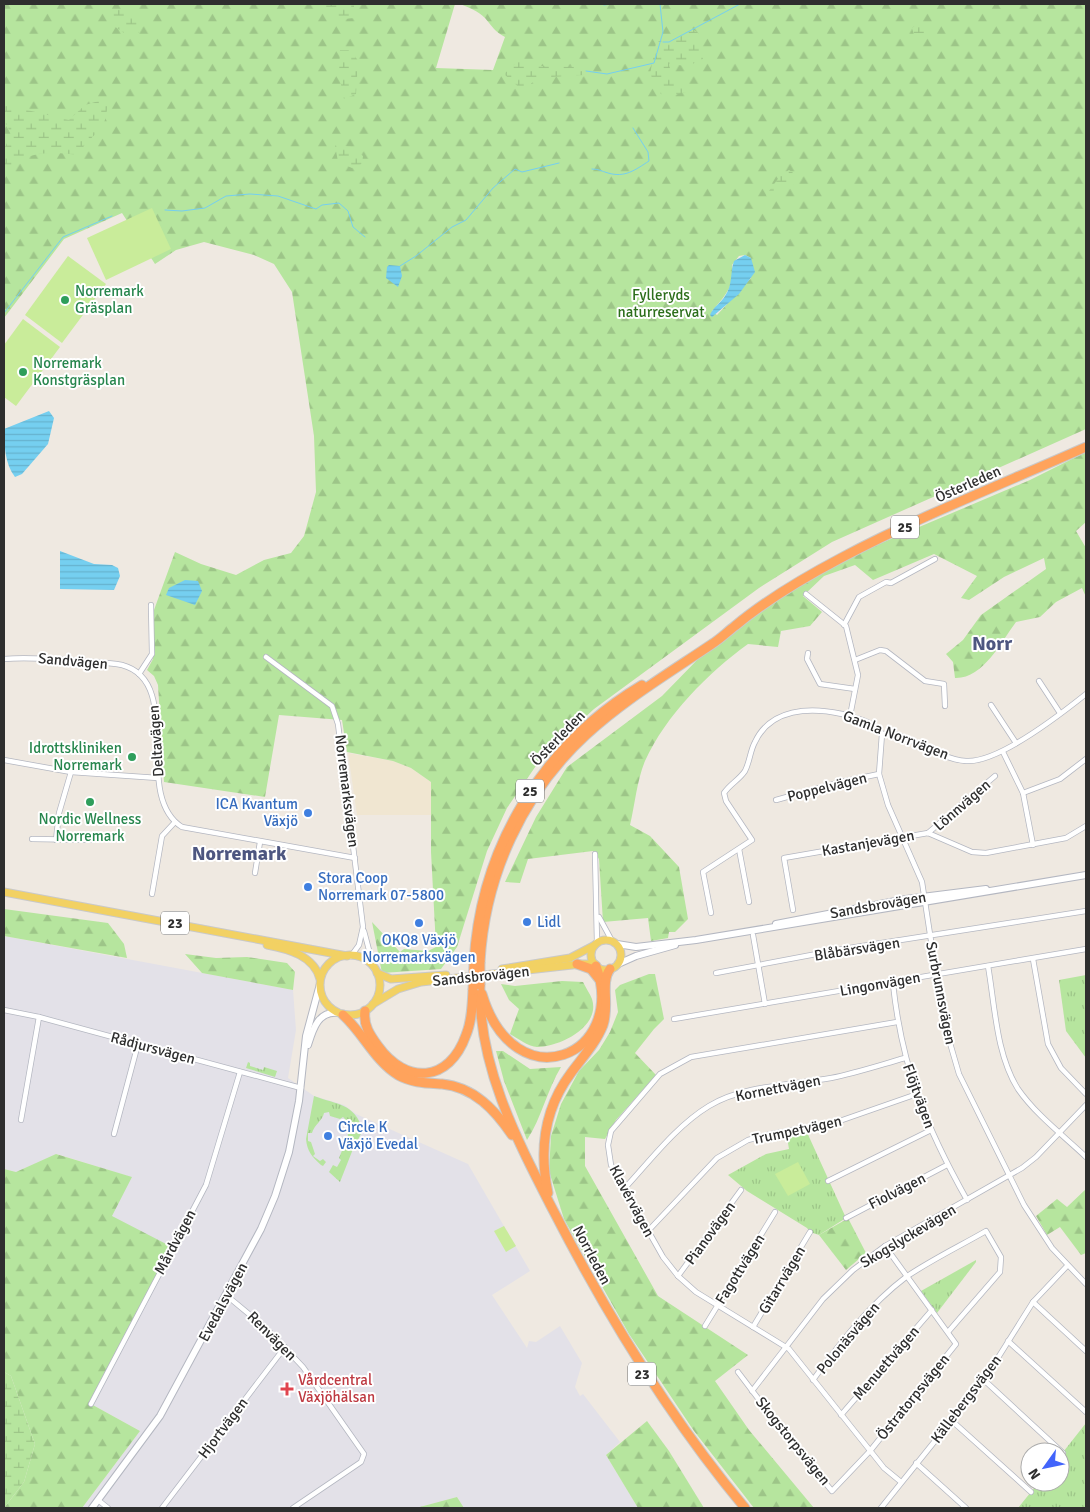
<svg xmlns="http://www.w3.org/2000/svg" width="1090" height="1512" viewBox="0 0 1090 1512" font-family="Signika,sans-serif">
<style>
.industrial{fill:#e3e1e8}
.education{fill:#f0e6d1}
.grass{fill:url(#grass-tufts)}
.forest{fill:url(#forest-firs);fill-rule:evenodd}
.wetland{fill:url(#wetland-marsh)}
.pitch{fill:#c9ec9a}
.water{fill:url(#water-rules)}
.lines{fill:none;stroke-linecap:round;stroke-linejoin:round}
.stream{stroke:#75cff0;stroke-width:1}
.street-casing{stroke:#b4b7c1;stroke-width:6}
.secondary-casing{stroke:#b4b7c1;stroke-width:8}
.primary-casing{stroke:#c9c9c9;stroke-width:9}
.highway-casing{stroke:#c9c9c9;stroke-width:11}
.street{stroke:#fff;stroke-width:4.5}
.secondary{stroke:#fff;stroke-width:6}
.primary{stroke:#f2d163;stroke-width:7}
.highway{stroke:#ffa35c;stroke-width:9}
.highway-bridge-casing{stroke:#c9c9c9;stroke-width:11;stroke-linecap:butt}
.highway-bridge{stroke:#ffa35c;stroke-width:9}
.leisure-dot{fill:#2e9e5b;stroke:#fff;stroke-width:2}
.shop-dot{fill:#3f7fe0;stroke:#fff;stroke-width:2}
.health-dot{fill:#e0444e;stroke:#fff;stroke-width:2}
.labels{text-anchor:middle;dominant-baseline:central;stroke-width:4;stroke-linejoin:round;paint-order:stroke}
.shield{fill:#fff;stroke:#6d6d6d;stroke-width:1}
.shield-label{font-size:14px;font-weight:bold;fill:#2e2e2e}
.leisure-label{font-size:15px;fill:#27864d;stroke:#fff;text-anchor:start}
.park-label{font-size:15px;fill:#2c6e1b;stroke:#fff}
.street-label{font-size:15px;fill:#2e2e2e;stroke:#fff}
.shop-label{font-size:15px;fill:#366cbe;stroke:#fff;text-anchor:start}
.health-label{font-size:15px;fill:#be3a42;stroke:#fff;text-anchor:start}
.district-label{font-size:20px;font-weight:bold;fill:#4d5680;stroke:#fff}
</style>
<defs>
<pattern id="grass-tufts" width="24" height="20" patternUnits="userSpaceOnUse" patternTransform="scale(1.25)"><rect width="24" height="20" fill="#b6e59e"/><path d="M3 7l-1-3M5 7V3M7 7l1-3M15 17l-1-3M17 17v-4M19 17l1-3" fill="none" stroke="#9dc588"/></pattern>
<pattern id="forest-firs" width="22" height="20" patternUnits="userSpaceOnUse" patternTransform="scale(1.25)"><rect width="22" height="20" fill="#b6e59e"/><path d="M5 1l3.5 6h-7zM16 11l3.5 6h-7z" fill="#9dc588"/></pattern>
<pattern id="wetland-marsh" width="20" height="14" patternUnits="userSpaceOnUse" patternTransform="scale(1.25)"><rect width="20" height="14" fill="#b6e59e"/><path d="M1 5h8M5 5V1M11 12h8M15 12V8" fill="none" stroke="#9dc588"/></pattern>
<pattern id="water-rules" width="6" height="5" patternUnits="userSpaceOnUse" patternTransform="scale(1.25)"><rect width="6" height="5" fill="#75cff0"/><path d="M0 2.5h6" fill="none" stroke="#66b2ce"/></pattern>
</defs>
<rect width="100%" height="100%" fill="#efe9e1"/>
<polygon class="industrial" points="4,936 293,990 296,1030 288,1078 314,1096 344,1105 356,1114 468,1164 530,1271 492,1295 527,1348 529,1341 536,1342 560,1326 582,1363 575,1387 580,1396 583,1394 620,1442 606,1455 638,1508 464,1508 457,1497 416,1508 82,1508 140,1431 91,1404 112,1216 131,1177 57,1154 16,1172 4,1169"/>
<polygon class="education" points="348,753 393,761 411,768 431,782 431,815 357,815"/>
<g class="grass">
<polygon points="1086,975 1086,1058 1066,1031 1059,980"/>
<polygon points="248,1062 250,1063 250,1066 263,1070 264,1067 277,1071 275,1077 246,1068"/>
<path d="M314,1096c24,9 40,7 49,34l-10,19 -13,33 -11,-10 4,-7 4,2 4,-7 -2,-2 9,-22 -1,-7 3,-2 -2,-4 -3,1 1,-4 -3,-3 -3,2 -10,-3 -1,-4 -5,1c-1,7 -10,12 -12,20h-4v8l3,1 4,12 -2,2 7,5 3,-2 3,3 -3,4 -2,-1c-9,-8 -14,-14 -15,-26z"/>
<polygon points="805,1128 846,1218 819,1235 810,1232 807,1228 747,1191 728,1175 766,1154 789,1149 786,1132"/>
<polygon points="976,1260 976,1262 937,1313 921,1291"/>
<polygon points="1086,1423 1086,1508 1018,1508 1039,1482 1060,1482 1060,1456"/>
</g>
<g class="forest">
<path d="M4,4h451l-19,64 57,2 12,-33c-10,-5 -13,-11 -20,-19 -7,-7 -17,-11 -25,-14h626v425l-254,113 -73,46 -165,121 -52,48 -35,51 -20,43 -30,96 -16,22 -59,4 -10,-51 28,30 4,-3 24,2 8,-4 -5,-95v-70l-20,-14 -18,-7 -46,-9 -5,-32 -63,-5 -14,82 -101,-15 -6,-97 -4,-9 -7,-6 6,-11 1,-49 21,-58 26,12 35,11 28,-15 27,-7 13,-17 12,-44 -2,-56 -22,-144 -18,-28 -20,-9 -50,-13 -28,8 -21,14 -33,-51 -58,26 -60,79zM745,255l6,3v20l-34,37 -5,-4c11,-13 25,-27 20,-46l7,-9z"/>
<path d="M1086,452v70l-10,9 10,17v49l-4,-9 -26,14 -16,15 -24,5c-15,20 -33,57 -61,56l-2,-16 -7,-8 17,-14 18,-25 65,-46 -2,-11 -40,19 -35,23 -8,-2 16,-22 -43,-22 -61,26 -18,-15 -31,11 -21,20 19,16 -12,14 -29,5 -3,16 -30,-3c-40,29 -82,71 -103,117 -8,19 -10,43 -15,64l20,11 29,31 9,52 -13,13h-6l-1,6 -17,3 -3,-23 -45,4 -4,-63 -6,-8 -65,8 -8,24 -15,-1 31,-65 31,-50 95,-71 38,-39 79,-58 67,-41 184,-78z"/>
<polygon points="4,909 108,923 124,944 127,958 4,936"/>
<polygon points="185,954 216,958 247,957 287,963 295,972 293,990 202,973"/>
<polygon points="649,974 655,974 664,1019 654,1029 635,1053 656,1075 616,1120 605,1139 585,1137 585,1166 658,1296 748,1355 715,1381 749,1430 814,1508 754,1508 694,1431 629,1334 564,1219 549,1171 551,1136 561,1104 579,1071 599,1050 610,1032 618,1012 615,990 620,985"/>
<path d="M562,981l21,1c3,6 7,12 9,17 9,28 -33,48 -55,48 -8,0 -20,-9 -27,-13l9,-25 -10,-9 -8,-16 14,2z"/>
<path d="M496,1051h7l27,18 31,-2c-14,23 -19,50 -34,73l-23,-59z"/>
<polygon points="56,1154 132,1177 112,1216 172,1247 91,1404 140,1431 82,1508 4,1508 24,1482 35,1444 11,1376 4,1372 4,1169 16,1172"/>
<polygon points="1086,1189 1086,1253 1081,1255 1060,1227 1047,1235 1036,1216 1057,1199 1067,1207"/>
<polygon points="845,1220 849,1220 866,1253 846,1270 819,1235"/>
<polygon points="647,1421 669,1451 704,1508 638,1508 606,1455"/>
<polygon points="457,1497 464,1508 416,1508"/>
</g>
<g class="wetland">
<polygon points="319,4 354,4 354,18 344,19 320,7"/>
<polygon points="121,9 132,12 138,25 139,34 127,35 114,26 113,11"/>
<polygon points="920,22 926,27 924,38 915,39 912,28"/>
<polygon points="688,25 698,33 703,59 688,66 669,64 673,82 694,90 663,98 650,74 656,43"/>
<polygon points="340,50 351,50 358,61 356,94 344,99 339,75"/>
<polygon points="519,60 539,66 580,67 584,75 536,78 524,92 504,74"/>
<path d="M4,93l10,18 13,-1 42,10 16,-15 17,-5 5,4c1,29 -17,29 -29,51 -27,-4 -56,-4 -74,19v-25l7,-14 -4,-10 -3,-3z"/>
<polygon points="335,145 352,147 363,156 362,164 352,168 338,162"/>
<polygon points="789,170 796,175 796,182 787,190 769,198 766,195 780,176"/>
<polygon points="4,1372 11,1376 35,1444 24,1482 4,1508"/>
</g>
<g class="pitch">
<polygon points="152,208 171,249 106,280 87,238"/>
<polygon points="68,256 106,284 62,343 25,315"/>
<polygon points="23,319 60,347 16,406 4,397 4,345"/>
<polygon points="798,1162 810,1184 788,1196 775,1174"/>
<polygon points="504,1226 516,1246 506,1252 494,1231"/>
</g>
<g class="water">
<path d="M745,255l6,3 4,14 -16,22 -27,23 -2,-2c3,-8 11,-12 15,-19 8,-11 5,-24 9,-35z"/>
<polygon points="389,265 400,266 402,276 398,287 386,278 387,267"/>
<path d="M49,411l5,7 -6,26 -26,30 -7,3c-10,-12 -11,-33 -11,-48z"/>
<polygon points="60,551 94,564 112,565 118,568 120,576 114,590 60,589"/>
<polygon points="185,580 198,581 202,591 195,605 166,595 169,588"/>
</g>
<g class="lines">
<g class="stream">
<polyline points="604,5 611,4"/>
<polyline points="663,42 669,42 740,4"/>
<polyline points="586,71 607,74 654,63 663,32 660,4"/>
<path d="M592,169c7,0 9,2 16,4 17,5 27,-3 41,-12l-1,-9 -15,-24"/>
<polyline points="165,210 182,211 205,208 226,196 250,194 278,196 316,209 322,205 339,203 348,211 353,227 365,237"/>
<polyline points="400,266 416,256 452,227 466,220 493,188 515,169 522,172 559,163"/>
<polyline points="4,313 63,237 112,216"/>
</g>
<g class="street-casing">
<g id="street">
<polyline points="806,594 846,626 858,675 850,716"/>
<polyline points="844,625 859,597 886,582 891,583 935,559"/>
<polyline points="808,653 807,659 820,684 855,689"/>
<polyline points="266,657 332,706 338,724 363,927 359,945 351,956"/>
<path d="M4,659c26,-2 50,0 76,2 14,1 29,1 42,4 64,17 9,130 60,162l173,31"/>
<polyline points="855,660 880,650 886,651 925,681 944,684 945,706"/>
<polyline points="139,674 152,654 151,605"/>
<polyline points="1039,681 1060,713"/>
<polyline points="991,705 1016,743"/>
<polyline points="882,734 879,774 888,805 922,882 943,1019 959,1074 1024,1205 1052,1248 1086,1284"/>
<path d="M882,734l12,-1c20,8 51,27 72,28 32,2 95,-47 120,-67"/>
<polyline points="1003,752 1023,793 1033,845"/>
<polyline points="4,760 71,772 158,778"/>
<polyline points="1023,793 1060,779 1086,759"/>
<polyline points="776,800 841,782 879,774"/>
<polyline points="928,833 995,776"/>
<polyline points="32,839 93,840"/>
<polyline points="56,840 59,813 71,772"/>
<polyline points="739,849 749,902"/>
<polyline points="595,854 597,943"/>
<polyline points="255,873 260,842"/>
<polyline points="152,894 162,836 175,822"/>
<polyline points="793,910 784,858 928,833 972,852 986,853 1066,838 1086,826"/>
<path d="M711,913l-8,-41 49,-32 -26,-39 -2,-8c6,-9 15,-13 21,-22 5,-10 5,-20 10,-29 16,-34 55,-35 87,-28 14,4 32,7 40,20"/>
<polyline points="599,917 612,941"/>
<polyline points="364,931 374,969"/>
<polyline points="753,935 765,1004"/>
<polyline points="1033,959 1048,1044 1061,1068 1086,1094"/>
<path d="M988,966c7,40 8,88 30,123 18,26 46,47 68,68"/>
<polyline points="716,973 843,949 1086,911"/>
<path d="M893,984c9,84 33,143 74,216"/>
<polyline points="4,1010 39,1017 301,1088"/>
<polyline points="674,1019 1086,949"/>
<polyline points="897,1022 691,1057 660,1074 611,1131 608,1145 611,1165 663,1257 678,1276 696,1292 789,1349 884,1468 901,1482"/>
<polyline points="21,1120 39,1017"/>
<polyline points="114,1134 138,1044"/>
<polyline points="828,1181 931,1130"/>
<path d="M624,1189c26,-28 52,-63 85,-83 34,-21 83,-21 122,-28 25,-5 49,-13 74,-20"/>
<polyline points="846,1218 947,1165"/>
<polyline points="648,1231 717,1158 748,1140 771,1134 831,1124 917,1094"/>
<polyline points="678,1276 741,1190"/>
<polyline points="226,1295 267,1329 303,1367 364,1454 361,1462 293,1508"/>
<polyline points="1033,1302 1086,1351"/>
<polyline points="705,1326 775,1212"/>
<polyline points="753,1327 810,1232"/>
<polyline points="1008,1341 1086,1412"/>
<polyline points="738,1372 791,1442 832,1491 870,1451 956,1344 885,1246"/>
<path d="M813,1380c27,-37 56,-75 93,-103 25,-17 54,-31 80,-46l15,26 -1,15 -52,60"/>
<polyline points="984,1380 1063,1453"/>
<polyline points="752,1391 823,1299 853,1270 885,1246 1022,1168 1036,1157 1086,1105"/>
<polyline points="91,1404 206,1185 240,1072"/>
<polyline points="841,1415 932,1310"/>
<polyline points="951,1420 1031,1492"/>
<polyline points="916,1463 966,1508"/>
<polyline points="98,1500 108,1508"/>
<polyline points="162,1508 285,1347"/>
<polyline points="881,1508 984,1380 1033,1302 1067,1266"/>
</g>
</g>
<g class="secondary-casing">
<g id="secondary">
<polyline points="776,924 906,899 986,889"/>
<polyline points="617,944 636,947 696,940 1086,875"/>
<polyline points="618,964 636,956 675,945"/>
<path d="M308,1045c5,-16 10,-34 30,-32"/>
<polyline points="92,1508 160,1416 261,1229 275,1196 289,1152 299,1101 306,1036 320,984"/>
</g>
</g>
<g class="primary-casing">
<g id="primary">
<polyline points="4,892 347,956"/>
<circle cx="606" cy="955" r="15"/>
<path d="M267,945c22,4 47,11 53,34"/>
<circle cx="350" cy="985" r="30"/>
<polyline points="502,969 570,958 595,945"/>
<polyline points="377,973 391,979 446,975"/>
<polyline points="373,1004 398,989 421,982 581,964 595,964"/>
</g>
</g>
<g class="highway-casing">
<g id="highway">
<path d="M480,962c5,-86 42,-168 106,-227 38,-35 83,-62 126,-91 8,-5 15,-12 23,-18 31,-26 70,-49 106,-68 79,-42 164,-75 245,-111"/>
<path d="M474,963c6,-115 69,-219 168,-278"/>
<polyline points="577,964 591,969 599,979"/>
<path d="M480,985c-2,81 37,155 73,225 54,105 116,207 192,298"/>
<path d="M482,994c33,109 146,62 114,-28"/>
<path d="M365,1011c-2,14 5,24 13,35 28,39 71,37 88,-11 6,-14 6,-30 7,-45"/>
<path d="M343,1015c20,18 32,46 55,60 14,8 29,8 44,9 32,3 53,26 70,51"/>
<path d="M548,1193c-9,-43 -4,-84 23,-120 11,-15 25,-30 32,-48 7,-19 -3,-42 7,-56"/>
</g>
</g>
<use href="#street" class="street"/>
<use href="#secondary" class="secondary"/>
<use href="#primary" class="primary"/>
<use href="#highway" class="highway"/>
<g class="highway-bridge-casing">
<g id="highway-bridge">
<polyline points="480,985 480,962"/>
<polyline points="473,990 474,963"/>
</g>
</g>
<use href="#highway-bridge" class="highway-bridge"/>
</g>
<g class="leisure-dot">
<circle cx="65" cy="300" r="5"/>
<circle cx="23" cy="372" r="5"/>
<circle cx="132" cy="757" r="5"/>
<circle cx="90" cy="802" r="5"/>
</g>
<g class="shop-dot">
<circle cx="308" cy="813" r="5"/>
<circle cx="308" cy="887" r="5"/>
<circle cx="527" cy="922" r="5"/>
<circle cx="419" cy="923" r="5"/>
<circle cx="328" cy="1136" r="5"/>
</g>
<path class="health-dot" d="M284.5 1381.5h5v5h5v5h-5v5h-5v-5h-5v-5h5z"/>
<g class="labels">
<g class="shield">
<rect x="891" y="515.5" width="28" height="23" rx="4"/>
<rect x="516" y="779.5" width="28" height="23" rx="4"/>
<rect x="161" y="911.5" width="28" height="23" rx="4"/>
<rect x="628" y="1362.5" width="28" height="23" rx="4"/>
</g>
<g class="shield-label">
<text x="905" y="527">25</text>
<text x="530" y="791">25</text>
<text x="175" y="923">23</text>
<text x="642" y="1374">23</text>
</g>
<g class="leisure-label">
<text x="75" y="291">Norremark<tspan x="75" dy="17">Gräsplan</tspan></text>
<text x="33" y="363">Norremark<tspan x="33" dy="17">Konstgräsplan</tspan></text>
<text x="122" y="748" text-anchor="end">Idrottskliniken<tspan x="122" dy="17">Norremark</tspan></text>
<text x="90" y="819" text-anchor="middle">Nordic Wellness<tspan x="90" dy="17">Norremark</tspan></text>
</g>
<g class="park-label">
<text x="661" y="295">Fylleryds<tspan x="661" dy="17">naturreservat</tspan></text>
</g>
<g class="street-label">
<text transform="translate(968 484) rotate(-24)">Österleden</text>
<text transform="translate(73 661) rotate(5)">Sandvägen</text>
<text transform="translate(896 735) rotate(21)">Gamla Norrvägen</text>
<text transform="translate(558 738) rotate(-46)">Österleden</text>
<text transform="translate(156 741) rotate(-94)">Deltavägen</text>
<text transform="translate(827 787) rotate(-14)">Poppelvägen</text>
<text transform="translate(347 791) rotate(83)">Norremarksvägen</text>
<text transform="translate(962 805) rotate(-41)">Lönnvägen</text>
<text transform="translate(868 843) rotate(-10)">Kastanjevägen</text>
<text transform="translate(878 905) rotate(-10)">Sandsbrovägen</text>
<text transform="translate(857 949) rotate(-9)">Blåbärsvägen</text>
<text transform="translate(481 976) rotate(-6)">Sandsbrovägen</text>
<text transform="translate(880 984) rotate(-10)">Lingonvägen</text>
<text transform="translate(941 993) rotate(79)">Surbrunnsvägen</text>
<text transform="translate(153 1048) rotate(15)">Rådjursvägen</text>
<text transform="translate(778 1088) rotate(-11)">Kornettvägen</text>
<text transform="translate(919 1096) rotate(70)">Flöjtvägen</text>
<text transform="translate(797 1130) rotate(-12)">Trumpetvägen</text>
<text transform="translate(897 1191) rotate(-27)">Fiolvägen</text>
<text transform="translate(632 1201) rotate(62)">Klavérvägen</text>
<text transform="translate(710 1233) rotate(-54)">Pianovägen</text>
<text transform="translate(908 1236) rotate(-31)">Skogslyckevägen</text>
<text transform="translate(175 1242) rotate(-62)">Mårdvägen</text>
<text transform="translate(592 1255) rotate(62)">Norrleden</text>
<text transform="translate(740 1269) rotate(-58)">Fagottvägen</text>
<text transform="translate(782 1280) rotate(-59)">Gitarrvägen</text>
<text transform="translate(223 1302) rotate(-62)">Evedalsvägen</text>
<text transform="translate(272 1336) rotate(45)">Renvägen</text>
<text transform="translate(848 1338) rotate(-50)">Polonäsvägen</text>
<text transform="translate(886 1363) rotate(-49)">Menuettvägen</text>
<text transform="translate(913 1397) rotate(-51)">Östratorpsvägen</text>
<text transform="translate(966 1399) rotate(-53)">Källebergsvägen</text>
<text transform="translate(223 1428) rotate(-53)">Hjortvägen</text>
<text transform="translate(793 1441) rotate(51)">Skogstorpsvägen</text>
</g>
<g class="shop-label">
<text x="298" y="804" text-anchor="end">ICA Kvantum<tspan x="298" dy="17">Växjö</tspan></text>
<text x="318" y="878">Stora Coop<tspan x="318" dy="17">Norremark 07-5800</tspan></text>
<text x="537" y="922">Lidl</text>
<text x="419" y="940" text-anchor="middle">OKQ8 Växjö<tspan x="419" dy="17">Norremarksvägen</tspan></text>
<text x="338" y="1127">Circle K<tspan x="338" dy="17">Växjö Evedal</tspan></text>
</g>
<g class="health-label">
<text x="298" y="1380">Vårdcentral<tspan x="298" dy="17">Växjöhälsan</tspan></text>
</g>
<g class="district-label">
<text x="992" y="643">Norr</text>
<text x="239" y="853">Norremark</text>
</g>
</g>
<rect width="1090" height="1512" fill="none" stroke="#2e2e2e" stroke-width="10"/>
<g transform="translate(1045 1467) rotate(237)"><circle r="24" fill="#ffffff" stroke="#ababab"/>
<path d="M0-4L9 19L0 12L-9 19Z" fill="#4264fb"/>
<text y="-8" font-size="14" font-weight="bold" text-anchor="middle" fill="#2e2e2e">N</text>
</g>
</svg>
